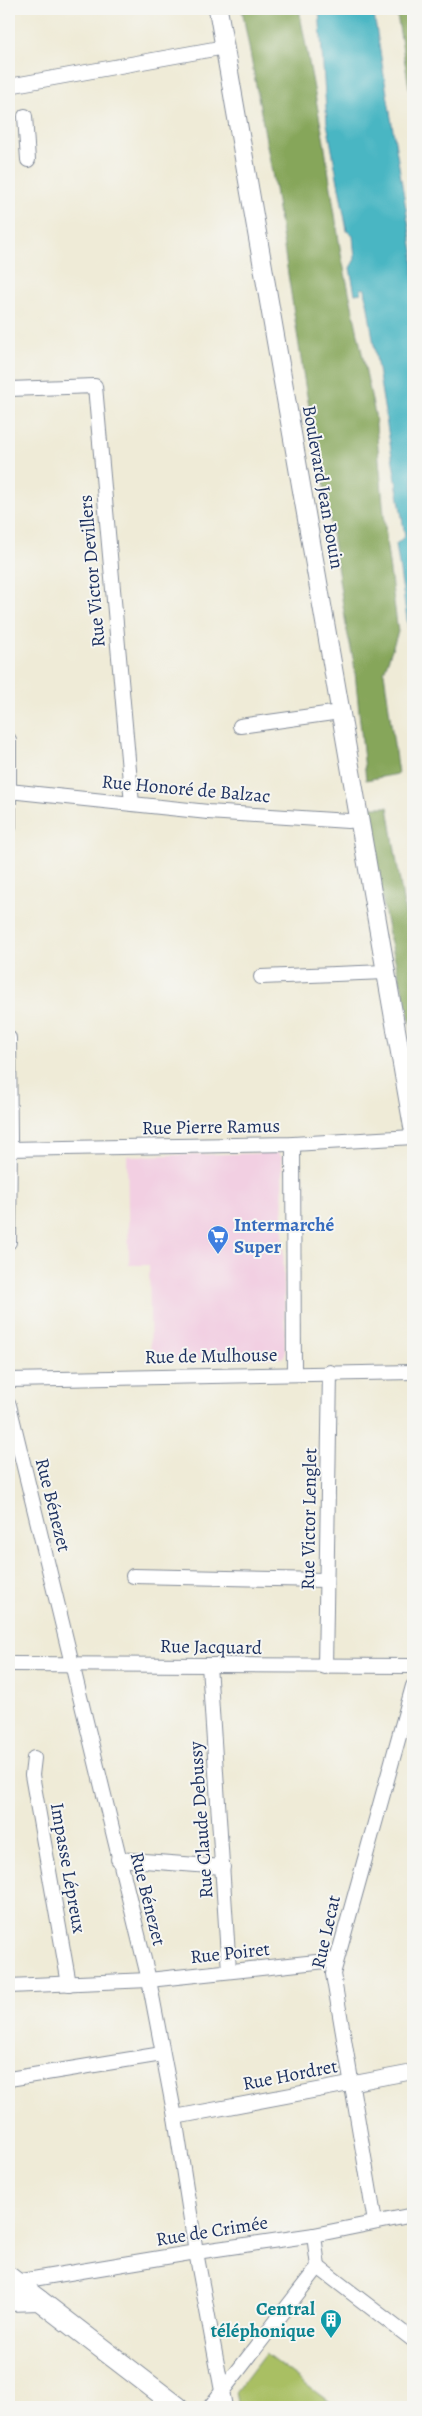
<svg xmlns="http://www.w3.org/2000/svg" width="422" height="2416" viewBox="0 0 422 2416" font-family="Alegreya,serif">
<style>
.built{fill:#f2cfe2}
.green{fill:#a9bf64;stroke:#627761}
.forest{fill:#86a65a;stroke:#506a5c}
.water{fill:#48b6c3;stroke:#327290}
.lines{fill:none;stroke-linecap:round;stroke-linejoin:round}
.minor-casing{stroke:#858d9a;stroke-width:16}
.tertiary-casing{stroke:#858d9a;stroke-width:20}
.secondary-casing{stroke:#858d9a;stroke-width:22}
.minor{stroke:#fff;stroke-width:14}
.tertiary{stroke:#fff;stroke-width:18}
.secondary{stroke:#fff;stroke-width:20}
.labels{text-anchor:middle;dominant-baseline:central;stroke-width:4;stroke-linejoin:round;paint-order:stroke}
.street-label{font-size:19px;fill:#1b2f5e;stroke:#f6f6f2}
.shop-label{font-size:19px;font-weight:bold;fill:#366cbe;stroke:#f6f6f2;text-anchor:start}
.culture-label{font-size:19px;font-weight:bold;fill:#0d838f;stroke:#f6f6f2;text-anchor:end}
</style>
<rect width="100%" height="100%" fill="#f6f6f2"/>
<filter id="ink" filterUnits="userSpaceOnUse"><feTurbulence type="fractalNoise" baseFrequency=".02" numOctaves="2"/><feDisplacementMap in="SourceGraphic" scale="10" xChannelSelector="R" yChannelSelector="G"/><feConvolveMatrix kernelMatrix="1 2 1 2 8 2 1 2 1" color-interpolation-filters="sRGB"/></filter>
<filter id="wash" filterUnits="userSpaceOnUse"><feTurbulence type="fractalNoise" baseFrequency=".0096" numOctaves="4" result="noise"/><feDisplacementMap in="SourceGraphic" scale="20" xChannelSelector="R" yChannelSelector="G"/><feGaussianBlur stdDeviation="1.12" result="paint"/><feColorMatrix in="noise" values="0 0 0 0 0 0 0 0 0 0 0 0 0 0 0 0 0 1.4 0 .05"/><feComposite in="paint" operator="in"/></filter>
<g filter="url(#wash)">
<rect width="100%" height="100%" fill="#efebd7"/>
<polygon class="built" points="278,1153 282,1157 285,1354 282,1358 151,1360 149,1265 129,1265 127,1156"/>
<polygon class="green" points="265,2354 336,2407 239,2407 236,2392"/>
<g class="forest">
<polygon points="242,9 299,9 324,142 341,254 375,414 387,548 398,632 384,672 398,774 366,780 354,663 347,631 327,501 305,385 275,189"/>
<polygon points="396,9 413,9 413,111"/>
<polygon points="364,807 388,807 413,963 413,1033 390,939"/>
</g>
<polygon class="water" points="319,9 373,9 413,251 413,635 409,633 396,544 405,536 365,289 361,288 361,293 355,294 350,268 355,259 353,236 347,231 327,123"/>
</g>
<g filter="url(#ink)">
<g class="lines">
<g class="minor-casing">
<g id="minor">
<polyline points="9,86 225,47"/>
<polyline points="25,116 28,160"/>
<polyline points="9,389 95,386 132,804"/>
<polyline points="240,726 340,712"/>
<polyline points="9,740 9,827"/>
<polyline points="9,791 208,812 348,821 358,820"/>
<polyline points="261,977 385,972"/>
<polyline points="9,1038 10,1139 9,1242"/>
<polyline points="293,1144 294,1373"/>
<polyline points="9,1149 293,1144 413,1137"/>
<polyline points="9,1380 413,1372"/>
<polyline points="9,1405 149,1980 175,2117 196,2252 225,2407"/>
<polyline points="133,1576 326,1580"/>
<polyline points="9,1664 413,1666"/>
<polyline points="209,1665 229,1971"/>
<polyline points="325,1667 330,1372"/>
<polyline points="34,1758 32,1775 69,1984"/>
<polyline points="118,1859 223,1867"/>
<polyline points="9,1986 149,1980 335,1960"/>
<polyline points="9,2079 162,2054"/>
<polyline points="175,2117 413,2072"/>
<polyline points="375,2222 333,1974 413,1686"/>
<polyline points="318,2267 413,2340"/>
<polyline points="15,2282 196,2252 314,2235 413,2215"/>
<polyline points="210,2407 318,2267 314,2235"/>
</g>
</g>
<g class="tertiary-casing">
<polyline id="tertiary" points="218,9 413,1127"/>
</g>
<g class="secondary-casing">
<g id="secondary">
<polyline points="9,2277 178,2407"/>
<polyline points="9,2301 39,2300"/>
</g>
</g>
<use href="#minor" class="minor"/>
<use href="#tertiary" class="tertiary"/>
<use href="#secondary" class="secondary"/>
</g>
</g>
<defs>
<g id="supermarket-pin" transform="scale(1.125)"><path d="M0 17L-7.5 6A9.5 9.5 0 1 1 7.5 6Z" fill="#3f7fe0" stroke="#f6f6f2"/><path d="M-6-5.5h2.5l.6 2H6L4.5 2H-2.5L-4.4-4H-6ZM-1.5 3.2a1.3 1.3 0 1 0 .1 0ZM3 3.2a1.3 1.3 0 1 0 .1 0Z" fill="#fff"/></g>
<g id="building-pin" transform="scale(1.125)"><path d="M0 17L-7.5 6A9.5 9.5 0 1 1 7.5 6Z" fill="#0f9aa8" stroke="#f6f6f2"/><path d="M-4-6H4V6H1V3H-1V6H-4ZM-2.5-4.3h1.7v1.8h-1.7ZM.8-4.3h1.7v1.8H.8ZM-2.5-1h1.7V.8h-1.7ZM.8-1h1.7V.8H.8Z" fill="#fff"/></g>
</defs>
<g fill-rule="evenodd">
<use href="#supermarket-pin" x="218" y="1236"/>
<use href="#building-pin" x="331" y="2320"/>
</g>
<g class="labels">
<g class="street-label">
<text transform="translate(323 487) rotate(80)">Boulevard Jean Bouin</text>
<text transform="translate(92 571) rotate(-95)">Rue Victor Devillers</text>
<text transform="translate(186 789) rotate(5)">Rue Honoré de Balzac</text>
<text transform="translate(211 1127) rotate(-1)">Rue Pierre Ramus</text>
<text transform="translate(211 1356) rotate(-1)">Rue de Mulhouse</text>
<text transform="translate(53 1505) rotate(76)">Rue Bénezet</text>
<text transform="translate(309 1519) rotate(-89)">Rue Victor Lenglet</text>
<text transform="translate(211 1647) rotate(1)">Rue Jacquard</text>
<text transform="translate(201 1820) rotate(-94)">Rue Claude Debussy</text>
<text transform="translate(68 1868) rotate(80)">Impasse Lépreux</text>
<text transform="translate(148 1899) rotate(76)">Rue Bénezet</text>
<text transform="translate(326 1932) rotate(-77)">Rue Lecat</text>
<text transform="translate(230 1953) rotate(-6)">Rue Poiret</text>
<text transform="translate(290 2075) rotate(-11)">Rue Hordret</text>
<text transform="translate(212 2231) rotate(-9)">Rue de Crimée</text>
</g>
<g class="shop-label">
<text x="234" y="1225">Intermarché<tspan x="234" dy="22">Super</tspan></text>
</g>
<g class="culture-label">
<text x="315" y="2309">Central<tspan x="315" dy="22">téléphonique</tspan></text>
</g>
</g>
<rect width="422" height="2416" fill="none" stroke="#f6f6f2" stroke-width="30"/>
</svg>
